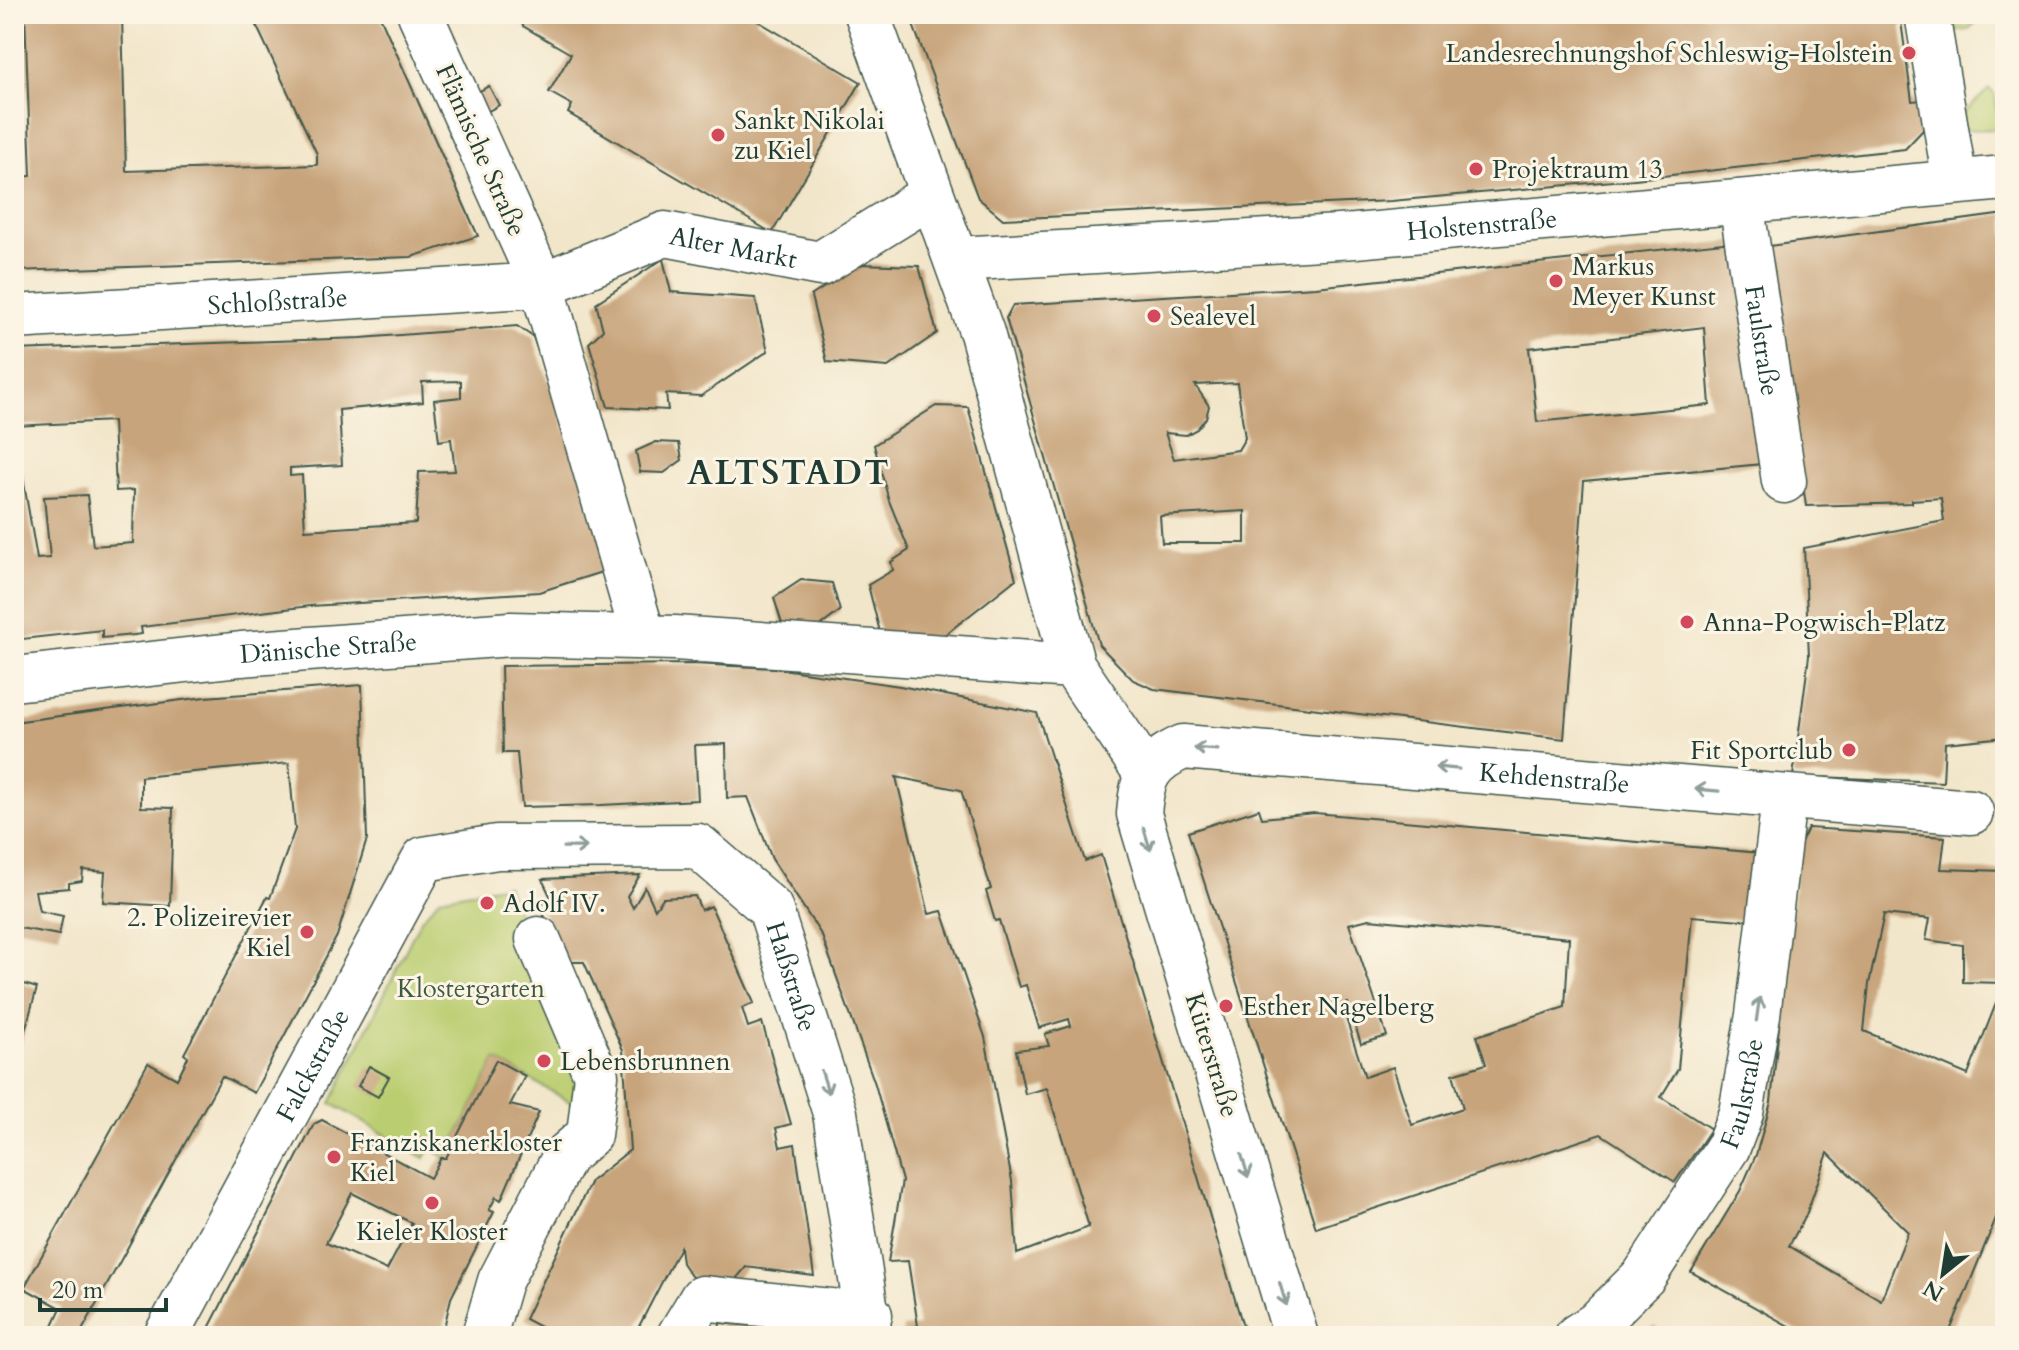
<svg xmlns="http://www.w3.org/2000/svg" width="2019" height="1350" viewBox="0 0 2019 1350" font-family="Cardo,serif">
<style>
.green{fill:#bbcd71;stroke:#6d8552;stroke-width:2}
.building{fill:#c7a47c;fill-rule:evenodd}
.lines{fill:none;stroke-linecap:round;stroke-linejoin:round}
.minor-casing{stroke:#3f564a;stroke-width:47}
.minor{stroke:#fff;stroke-width:44}
.oneway{stroke:#8f9e9a}
.poi-dot{fill:#d1495b;stroke:#fcf5e5;stroke-width:3}
.labels{text-anchor:middle;dominant-baseline:central;stroke-width:6;stroke-linejoin:round;paint-order:stroke}
.poi-label{font-size:26px;fill:#1f3d34;stroke:#fcf5e5;text-anchor:start}
.street-label{font-size:26px;fill:#1f3d34;stroke:#fcf5e5}
.park-label{font-size:26px;fill:#3e5a40;stroke:#fcf5e5}
.district-label{font-size:34px;font-weight:bold;letter-spacing:2px;fill:#1f3d34;stroke:#fcf5e5}
</style>
<rect width="100%" height="100%" fill="#fcf5e5"/>
<filter id="ink" filterUnits="userSpaceOnUse"><feTurbulence type="fractalNoise" baseFrequency=".0125" numOctaves="2"/><feDisplacementMap in="SourceGraphic" scale="16" xChannelSelector="R" yChannelSelector="G"/><feConvolveMatrix kernelMatrix="1 2 1 2 8 2 1 2 1" color-interpolation-filters="sRGB"/></filter>
<filter id="wash" filterUnits="userSpaceOnUse"><feTurbulence type="fractalNoise" baseFrequency=".006" numOctaves="4" result="noise"/><feDisplacementMap in="SourceGraphic" scale="32" xChannelSelector="R" yChannelSelector="G"/><feGaussianBlur stdDeviation="1.8" result="paint"/><feColorMatrix in="noise" values="0 0 0 0 0 0 0 0 0 0 0 0 0 0 0 0 0 1.4 0 .05"/><feComposite in="paint" operator="in"/></filter>
<g filter="url(#wash)">
<rect width="100%" height="100%" fill="#f2e6ca"/>
<g class="green">
<polygon points="1940,14 1985,14 1968,30 1951,32"/>
<polygon points="1989,89 1994,93 2001,129 1962,130 1958,118"/>
<polygon points="506,885 609,1124 496,1060 446,1158 430,1148 425,1158 331,1103 421,919 440,898"/>
</g>
<g id="blocks">
<g class="building">
<polygon points="25,14 122,14 126,171 317,165 317,154 251,14 379,14 478,236 411,257 14,271 14,177 31,176"/>
<polygon points="521,14 760,14 756,20 861,82 772,233 568,113 572,105 549,92 571,54 523,26"/>
<polygon points="909,14 1900,14 1912,101 1922,100 1924,120 1923,130 1905,149 1635,179 1391,201 1003,219 978,198"/>
<polygon points="489,86 499,105 483,114 473,95"/>
<polygon points="2005,214 2005,737 1945,743 1943,782 1793,776 1809,656 1804,548 1944,521 1941,498 1912,500 1912,503 1806,506 1769,246"/>
<path d="M1741,241l21,223 -178,17 -20,258 -410,-50 -21,-9 -34,-35 -93,-327 7,-13 303,-18zM1704,327l6,78 -173,17 -8,-74zM1237,383l8,55 -7,12 -64,9 -9,-26 21,2 11,-6 9,-11 3,-12 -14,-21zM1245,511v32h-83l-2,-27z"/>
<polygon points="663,259 671,292 755,298 768,351 701,396 666,394 668,410 608,407 589,343 603,330 596,303"/>
<polygon points="859,264 919,266 937,333 888,367 827,362 811,296"/>
<path d="M517,326l16,11 81,231 -75,24 -229,14 -169,21 1,7 -8,1 -32,3v-8l-88,10v-166l8,-2 15,87 13,-1 -6,-61 43,-2 6,51 40,-3 1,-53 -18,1 -3,-70 -99,5v-76l347,-12zM461,381v16l-27,3 5,41 12,-2 4,32 -36,1 -3,51 -111,7 -3,-55 -12,1v-8l52,-3 -3,-55 84,-8 -1,-20z"/>
<polygon points="936,406 968,407 1016,579 937,641 881,636 868,585 893,570 891,562 909,550 889,501 874,445"/>
<polygon points="656,442 679,443 682,460 664,473 640,472 636,451"/>
<polygon points="801,580 832,583 840,611 815,630 783,627 774,598"/>
<path d="M692,664l83,4 125,18 137,27 48,148 16,-6 145,481h-344l1,-8 15,-2 -10,-65 -20,1 14,-81 -27,-97 -53,-148 -50,-77 -24,-62 -21,1 -1,-54 -31,1 3,55 -97,5 -79,2 -5,-54h-14l-2,-87zM896,777l65,13 30,99 -5,2 9,30 4,-1 20,67 7,-2 13,43 30,-9 2,7 -26,8 4,12 -33,4 9,44 22,-6 42,139 -72,27 -5,-73 -27,-144 -43,-126 -13,3z"/>
<polygon points="362,685 367,839 337,936 254,1093 222,1076 79,1336 48,1336 61,1308 24,1288 148,1063 177,1079 188,1057 184,1054 267,897 270,898 295,829 289,763 141,777 141,807 173,808 170,906 103,902 105,872 83,870 82,881 69,883 69,888 35,891 39,911 63,916 59,935 14,927 14,722 205,697"/>
<path d="M1259,809l3,9 53,-5 445,40 -6,68 -62,-5 -14,153 -17,28 50,32 -36,53 -74,-48 -285,94 -128,-396zM1369,919l200,19 -4,69 -88,29 9,28 -33,10 10,34 -51,17 -19,-58 -28,10 -23,-71 6,-3 13,41 26,-8 -38,-112z"/>
<path d="M1808,828l137,9 -4,32 64,2v325l-57,140h-117l-10,-6 -5,6h-9l-116,-64 49,-81 16,-36 15,-53 27,-253zM1884,914l46,5 -4,21 37,5v37l41,1 -36,92 -104,-44 5,-47zM1828,1153l80,79 -27,68 -92,-54 17,-31z"/>
<polygon points="640,875 627,896 633,908 645,887 655,909 663,898 695,896 701,910 711,906 754,1003 742,1008 748,1027 762,1022 791,1124 776,1128 780,1147 795,1144 814,1276 746,1267 736,1279 721,1285 705,1284 691,1276 682,1263 680,1247 634,1336 557,1336 525,1319 591,1181 630,1150 623,1050 584,962 565,962 539,904 553,902 542,879"/>
<polygon points="14,981 37,988 15,1066 14,1066"/>
<path d="M496,1060l29,16 -15,29 29,7 -38,88 -5,-3 -7,13 5,2 -43,86 -9,38h-237l109,-212 8,-4 108,58 11,-20h5zM352,1193l60,30 -25,47 -61,-27z"/>
<polygon points="369,1066 389,1077 378,1097 358,1086"/>
<polygon points="720,1323 837,1334 837,1336 718,1336"/>
<polygon points="1654,1326 1672,1336 1648,1336"/>
</g>
</g>
</g>
<g filter="url(#ink)">
<use href="#blocks" fill-opacity="0" stroke="#3f564a" stroke-width="2"/>
<g class="lines">
<g class="minor-casing">
<g id="minor">
<polyline points="867,14 982,333 1073,666 1146,773"/>
<polyline points="1927,14 1955,182"/>
<path id="s1" d="M1741,202l43,279"/>
<path id="s2" d="M957,259l398,-23 650,-58"/>
<path id="s3" d="M14,317l528,-32 -122,-271"/>
<path id="s4" d="M643,636l-101,-351 123,-51 155,30 110,-68"/>
<path id="s5" d="M14,679l227,-25 270,-20 164,4 398,28"/>
<path id="s6" d="M166,1336l258,-477 73,-12 201,-1 72,62 65,205 35,223"/>
<polyline points="484,1336 500,1281 565,1156 589,1135 596,1075 538,939"/>
<polyline points="679,1336 702,1298 870,1315"/>
<path id="s7" d="M1296,1336l-157,-522c3,-38 9,-51 44,-67l788,65"/>
<path id="s8" d="M1577,1336l19,-12 48,-48 84,-129 13,-34 17,-98 26,-216"/>
</g>
</g>
<use href="#minor" class="minor"/>
</g>
<defs><path id="oneway-shaft" d="M-6 0H5M1.5-3L5.5 0L1.5 3" fill="none" stroke-width="1.6" stroke-linecap="round" stroke-linejoin="round" transform="scale(2)"/></defs>
<g class="oneway">
<use href="#oneway-shaft" transform="translate(1206 749) rotate(-176)"/>
<use href="#oneway-shaft" transform="translate(1447 768) rotate(-175)"/>
<use href="#oneway-shaft" transform="translate(1707 790) rotate(-175)"/>
<use href="#oneway-shaft" transform="translate(1147 839) rotate(73)"/>
<use href="#oneway-shaft" transform="translate(575 847) rotate(-1)"/>
<use href="#oneway-shaft" transform="translate(1758 1009) rotate(-82)"/>
<use href="#oneway-shaft" transform="translate(825 1082) rotate(72)"/>
<use href="#oneway-shaft" transform="translate(1245 1166) rotate(73)"/>
<use href="#oneway-shaft" transform="translate(1283 1294) rotate(73)"/>
</g>
</g>
<g class="poi-dot">
<circle cx="1909" cy="53" r="8"/>
<circle cx="718" cy="135" r="8"/>
<circle cx="1476" cy="169" r="8"/>
<circle cx="1556" cy="281" r="8"/>
<circle cx="1154" cy="316" r="8"/>
<circle cx="1687" cy="622" r="8"/>
<circle cx="1849" cy="750" r="8"/>
<circle cx="487" cy="903" r="8"/>
<circle cx="307" cy="932" r="8"/>
<circle cx="1226" cy="1006" r="8"/>
<circle cx="544" cy="1061" r="8"/>
<circle cx="334" cy="1157" r="8"/>
<circle cx="432" cy="1203" r="8"/>
</g>
<g class="labels">
<g class="poi-label">
<text x="1893" y="53" text-anchor="end">Landesrechnungshof Schleswig-Holstein</text>
<text x="734" y="120">Sankt Nikolai<tspan x="734" dy="30">zu Kiel</tspan></text>
<text x="1492" y="169">Projektraum 13</text>
<text x="1572" y="266">Markus<tspan x="1572" dy="30">Meyer Kunst</tspan></text>
<text x="1170" y="316">Sealevel</text>
<text x="1703" y="622">Anna-Pogwisch-Platz</text>
<text x="1833" y="750" text-anchor="end">Fit Sportclub</text>
<text x="503" y="903">Adolf IV.</text>
<text x="291" y="917" text-anchor="end">2. Polizeirevier<tspan x="291" dy="30">Kiel</tspan></text>
<text x="1242" y="1006">Esther Nagelberg</text>
<text x="560" y="1061">Lebensbrunnen</text>
<text x="350" y="1142">Franziskanerkloster<tspan x="350" dy="30">Kiel</tspan></text>
<text x="432" y="1231" text-anchor="middle">Kieler Kloster</text>
</g>
<g class="street-label">
<text transform="translate(481 150) rotate(66)">Flämische Straße</text>
<text stroke="none"><textPath href="#s2" startOffset="526">Holstenstraße</textPath></text>
<text stroke="none"><textPath href="#s4" startOffset="568">Alter Markt</textPath></text>
<text stroke="none"><textPath href="#s3" startOffset="264">Schloßstraße</textPath></text>
<text stroke="none"><textPath href="#s1" startOffset="140">Faulstraße</textPath></text>
<text stroke="none"><textPath href="#s5" startOffset="316">Dänische Straße</textPath></text>
<text stroke="none"><textPath href="#s7" startOffset="1004">Kehdenstraße</textPath></text>
<text stroke="none"><textPath href="#s6" startOffset="984">Haßstraße</textPath></text>
<text transform="translate(1212 1055) rotate(73)">Küterstraße</text>
<text stroke="none"><textPath href="#s6" startOffset="308">Falckstraße</textPath></text>
<text stroke="none"><textPath href="#s8" startOffset="300">Faulstraße</textPath></text>
</g>
<g class="park-label">
<text x="471" y="988">Klostergarten</text>
</g>
<g class="district-label">
<text x="789" y="473">ALTSTADT</text>
</g>
</g>
<rect width="2019" height="1350" fill="none" stroke="#fcf5e5" stroke-width="48"/>
<g transform="translate(1943 1274) rotate(210)" stroke="#fcf5e5" stroke-width="6" paint-order="stroke">
<path d="M0-6L14 30L0 20L-14 30Z" fill="#1f3d34"/>
<text y="-12" font-size="22" font-weight="bold" text-anchor="middle" fill="#1f3d34">N</text>
</g>
<path d="M40 1298v12h126v-12" fill="none" stroke="#1f3d34" stroke-width="4"/>
<text x="52" y="1298" font-size="24" fill="#1f3d34" stroke="#fcf5e5" stroke-width="6" paint-order="stroke">20 m</text>
</svg>
